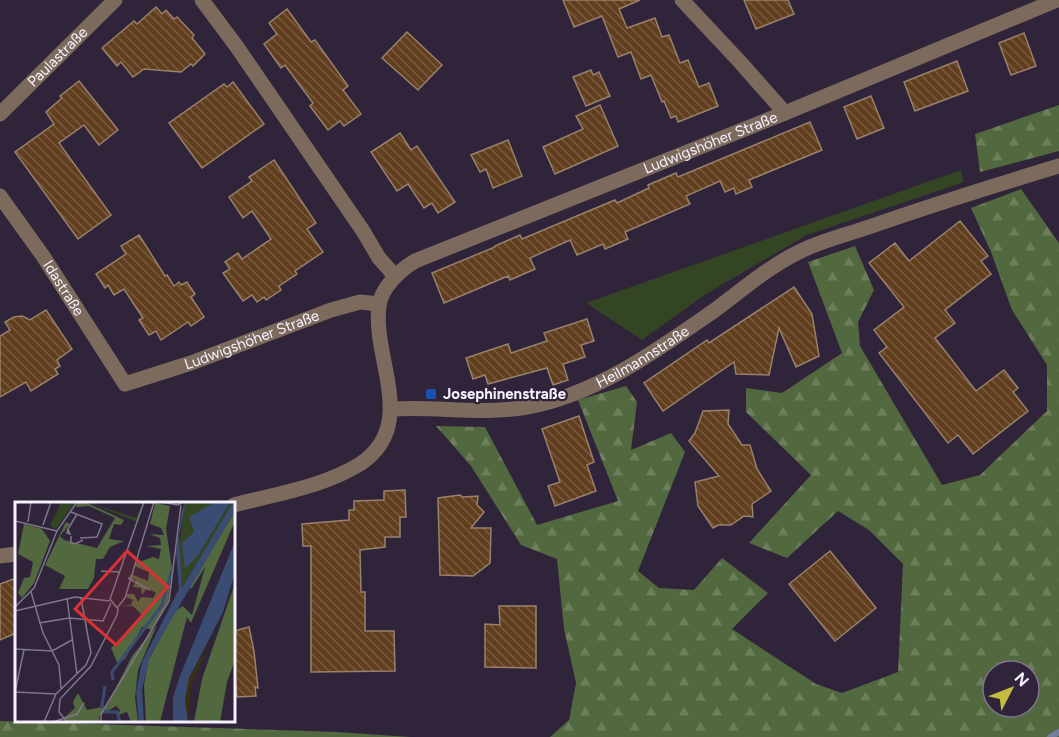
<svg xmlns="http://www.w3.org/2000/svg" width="1059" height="737" viewBox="0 0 1059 737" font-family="Figtree,sans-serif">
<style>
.green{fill:#334523}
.forest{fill:url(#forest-firs);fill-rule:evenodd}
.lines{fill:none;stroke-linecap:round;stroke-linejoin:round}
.stream{stroke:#737d9c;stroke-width:6}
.building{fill:url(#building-back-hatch);stroke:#99816b;stroke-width:1.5}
.street{stroke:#7c6a5d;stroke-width:15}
.transit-dot{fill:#1a4fb4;stroke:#2f243a;stroke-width:2}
.labels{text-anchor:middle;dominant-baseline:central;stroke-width:4.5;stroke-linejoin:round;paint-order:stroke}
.street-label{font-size:15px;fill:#f7f0ff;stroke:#2f243a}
.poi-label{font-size:15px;font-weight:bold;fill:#f7f0ff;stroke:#2f243a;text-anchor:start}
.inset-river{fill:none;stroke:#3a4c72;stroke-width:3}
.inset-road{fill:none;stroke:#7f7689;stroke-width:1.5}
.view{fill:#d83233;fill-opacity:0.15;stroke:#d83233;stroke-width:3}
.inset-edge{fill:none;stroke:#f7f0ff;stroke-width:3}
</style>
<defs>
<pattern id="forest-firs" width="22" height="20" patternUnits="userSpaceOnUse" patternTransform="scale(1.5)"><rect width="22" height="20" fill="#52683f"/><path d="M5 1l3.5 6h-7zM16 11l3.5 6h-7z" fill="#6c7e5c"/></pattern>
<pattern id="building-back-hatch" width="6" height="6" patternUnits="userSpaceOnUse" patternTransform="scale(1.5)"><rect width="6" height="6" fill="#613e1e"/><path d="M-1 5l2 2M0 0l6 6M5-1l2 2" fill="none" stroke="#785a40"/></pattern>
</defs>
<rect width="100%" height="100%" fill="#2f243a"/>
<polygon class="green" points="961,170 964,182 807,235 706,294 642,340 586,303"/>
<g class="forest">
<polygon points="1059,105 1059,151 980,172 975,134"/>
<path d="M1021,189l38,54v494h-509l19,-17 7,-37 -12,-54 -7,-70 -36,-14 -50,-79 -35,-40 49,1 52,98 81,-24 -40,-101 48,-14 11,16 -6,48 40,-17 14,19 -47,119 21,17 35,2 28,-32 46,35 -36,36 84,55 26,9 56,-21 5,-108 -34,-34 -31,-19 -51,47 -38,-15 62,-68 -65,-63v-24l36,5 60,-40 -34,-91 47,-16 19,44 -16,32 2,24 82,139 38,-10 67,-64v-46l-35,-55 -21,-58 -20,-44zM993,671h36v36h-36z"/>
<polygon points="0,721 337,732 411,737 0,737"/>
</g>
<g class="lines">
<polyline class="stream" points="1050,737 1059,732"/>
</g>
<g class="building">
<polygon points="563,0 640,0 619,9 627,28 655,18 662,37 669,35 680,63 688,60 699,87 709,83 718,106 678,122 676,116 671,118 664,101 662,102 651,75 641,79 631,52 618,57 602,16 574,27"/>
<polygon points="744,0 788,0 794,14 756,29"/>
<polygon points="156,7 162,14 166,10 174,19 177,17 194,35 192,38 205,54 193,66 191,64 181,72 144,69 133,77 121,62 117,66 102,48 134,21 137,24"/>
<polygon points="287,9 311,42 315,40 348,86 343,90 361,114 344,126 340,121 328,130 310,106 313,103 285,65 281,68 264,44 277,34 269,23"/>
<polygon points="407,32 442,65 418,90 382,58"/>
<polygon points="1024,33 1036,66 1011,75 999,43"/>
<polygon points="957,61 968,91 915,111 904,82"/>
<polygon points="591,70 593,75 599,72 610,96 586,106 573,77"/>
<polygon points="79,81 118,130 99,145 84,125 59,143 111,215 78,239 15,152 54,124 46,112 62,98 60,96"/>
<polygon points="233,82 264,124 202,168 169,123 224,84 227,87"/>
<polygon points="871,96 884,128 857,139 844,107"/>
<polygon points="600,105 618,146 555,174 543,147 583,129 576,116"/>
<polygon points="810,122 822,150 749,180 752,187 736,194 734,188 725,192 720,181 686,196 690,204 625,232 628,239 605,249 603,244 577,255 570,240 530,258 535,269 510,280 508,276 444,303 432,273 495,247 495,246 520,235 522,239 615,200 617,203 649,188 648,185 676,173 678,177"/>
<polygon points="400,133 411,150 417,146 455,202 438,213 432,203 424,208 408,184 397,191 371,152"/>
<polygon points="508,140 522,176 493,188 486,169 480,172 471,155"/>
<polygon points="274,160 316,223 307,229 323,252 295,271 297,274 279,286 281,290 266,300 264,297 257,302 252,295 243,301 223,273 230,269 225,262 238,253 242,259 271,239 252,211 243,218 229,197 252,181 249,177"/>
<polygon points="960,221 988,256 981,261 991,274 945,310 955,323 935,338 976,391 1004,370 1018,388 1013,392 1028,411 973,454 958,435 948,443 879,353 887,347 874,330 904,307 869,263 895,243 909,261"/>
<polygon points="139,235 165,276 167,275 174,286 179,282 181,285 187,282 195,294 191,297 204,317 191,326 188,322 161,340 156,331 149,335 139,320 143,318 124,289 114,295 108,285 105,288 96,274 126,254 121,246"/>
<polygon points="794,287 812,314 819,356 796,367 779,328 769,375 736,374 734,362 663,411 644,383 707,340 709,343"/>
<polygon points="46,310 72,349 57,360 60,366 55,369 58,374 31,391 26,382 0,397 0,336 10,330 5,322 14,317 22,316 30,320"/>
<polygon points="587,319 594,341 581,345 585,357 563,364 568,380 553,385 547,368 488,384 485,375 473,379 466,358 508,344 511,353 547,341 544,333"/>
<polygon points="729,410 728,424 742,445 750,445 757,469 771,491 752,504 753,517 744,516 731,525 718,525 713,528 698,506 695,482 719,476 689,441 695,433 703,411"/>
<polygon points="579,416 594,462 587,465 596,491 555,506 548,486 560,482 542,429"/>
<polygon points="405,490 406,517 400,517 400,537 385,537 385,547 360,550 361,592 365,592 365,631 394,631 395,671 311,672 311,546 303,546 302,524 349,520 349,510 354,510 354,501 384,500 384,491"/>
<polygon points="460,495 463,497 478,496 477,505 484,512 471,528 491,528 490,563 473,576 440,575 438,498"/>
<polygon points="830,551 876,608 835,641 789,584"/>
<polygon points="16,578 16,633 0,640 0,584"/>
<polygon points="499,606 536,606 536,668 485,667 485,624 500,625"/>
<polygon points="249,627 254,651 258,688 255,687 256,696 237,697 234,666 234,631"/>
</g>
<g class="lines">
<g class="street">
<polyline points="202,0 237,47 363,231 379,258 395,276"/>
<polyline points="682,0 740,62 785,113"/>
<path id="s1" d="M0,114l115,-114"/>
<path id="s2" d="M0,196l43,60 82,128 66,-21 140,-53 29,-8 19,2"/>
<path id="s3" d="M392,409c45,-3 90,6 135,-2 69,-12 132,-58 188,-97 27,-20 52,-42 82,-57 22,-12 49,-18 72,-26 63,-22 127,-42 190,-61"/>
<path id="s4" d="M234,505c41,-11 89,-18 126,-41 59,-39 12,-105 19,-158 2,-18 21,-36 36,-45l370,-148 272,-113"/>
<polyline points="0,556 16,554"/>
</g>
</g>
<rect class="transit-dot" x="425" y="388" width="12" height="12" rx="3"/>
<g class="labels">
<g class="street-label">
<text stroke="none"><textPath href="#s1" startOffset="81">Paulastraße</textPath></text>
<text stroke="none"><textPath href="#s4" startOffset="680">Ludwigshöher Straße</textPath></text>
<text stroke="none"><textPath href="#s2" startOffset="112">Idastraße</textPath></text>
<text stroke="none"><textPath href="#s2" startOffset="360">Ludwigshöher Straße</textPath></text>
<text stroke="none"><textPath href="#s3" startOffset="262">Heilmannstraße</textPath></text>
</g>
<g class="poi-label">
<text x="443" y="394">Josephinenstraße</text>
</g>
</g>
<g transform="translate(15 502)">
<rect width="220" height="220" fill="#2f243a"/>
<path d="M72,0l49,16 6,-15 -5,19z" fill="#334523"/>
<path d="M63,0h7l39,18 -3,5 -7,-1 -5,15 15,2 -14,6 -7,12h-7l-2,19 -6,11h-29l6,-13 -20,-11 21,-43 4,2 -10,12 4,4 33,8 18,-30 -26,-12 -13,1zM140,1l15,3 -4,23 6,39 -4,33 -16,29 -10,-3 -17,32 -8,3 -6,-14 32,-32 -10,-10h-13l11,-1 2,-5 -7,-3 1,-3h7l4,8 3,-5 12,1 3,-5 -9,-5 -5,7 -1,-7 -8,-1 3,-7 -7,-2 2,-4 17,7 1,-9 -15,-6 2,-3 17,-6 6,2 2,-10 -15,-3 15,-1 -1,-7 -11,-4 15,1 -3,-7 -11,-4zM220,9v10l-44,102 -4,-6 -27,105h-14l-2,-37 4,-24 27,-50 8,-5 9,9 13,-48 -13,21 -4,1zM9,22l18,5 8,12 -16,42 -12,15 -4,-5 6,-15 6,-1 3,-15 -15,-8zM220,81v77l-8,22 -7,40h-26l8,-43zM142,123l-19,45 -3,28 3,24h-7l-4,-10 -9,3 2,-5 -4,-4 -17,10 1,6h-32l-4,-4 11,-10 -2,-6 5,-9 9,17 20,-4 25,-50z" fill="#52683f"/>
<path d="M195,138l-19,46 -3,36 -3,-22 4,-22z" fill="#393110"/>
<path d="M46,0h14l-19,27 -6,-3zM169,0h49l-51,86 -3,-38z" fill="#334523"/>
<path d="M171,0l-7,34 3,52 51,-86 2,9 -85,145 -8,33 2,33h-5l-3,-30 6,-30 37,-73 -3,-38 6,-41zM200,0h15l-31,52 -14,15 -3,-26 12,-11 -5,-15zM220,39v32l-12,39 -34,66 -4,22 3,22h-15v-25l7,-21z" fill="#3a4c72"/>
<path class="inset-river" d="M98,178l-1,-8 50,-67 10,-35M90,184l-3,20 4,6h11l3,10"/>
<path class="inset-road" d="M146,0l17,3 5,-3M56,10l31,12 -5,13 -17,1M0,19l42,10M13,20l3,-20M28,23l8,-23M53,27l2,5 -3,-1 1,-4 9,-15M56,34v7l4,1 8,-4M86,69l19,1M113,76l22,12M16,90l12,41 16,32 2,23M52,96l10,76M0,105l19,-19 23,-57 20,-29M102,106l8,-10 29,-96M0,109l60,-14 35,4M24,121l30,-5 34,3 8,-18M0,147l37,2 20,-11M0,190l9,-42M0,190l41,2M29,220l12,-28 30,-29 5,-12 -10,-55M38,220l24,-8 7,-11M52,220l-8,-10 1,-13 31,-33 26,-51 1,-6 -8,-10 34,-97M86,220v-8l68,-113 12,-96"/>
<path class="view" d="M112,49l41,36 -52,58 -41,-36z"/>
<rect width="220" height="220" class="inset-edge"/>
</g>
<g transform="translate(1011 689) rotate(48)"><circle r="28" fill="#2f243a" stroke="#7f7689" stroke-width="1.5"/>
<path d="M0-4.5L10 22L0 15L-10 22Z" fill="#c3bd3f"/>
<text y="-9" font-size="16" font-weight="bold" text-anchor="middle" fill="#f7f0ff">N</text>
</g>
</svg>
